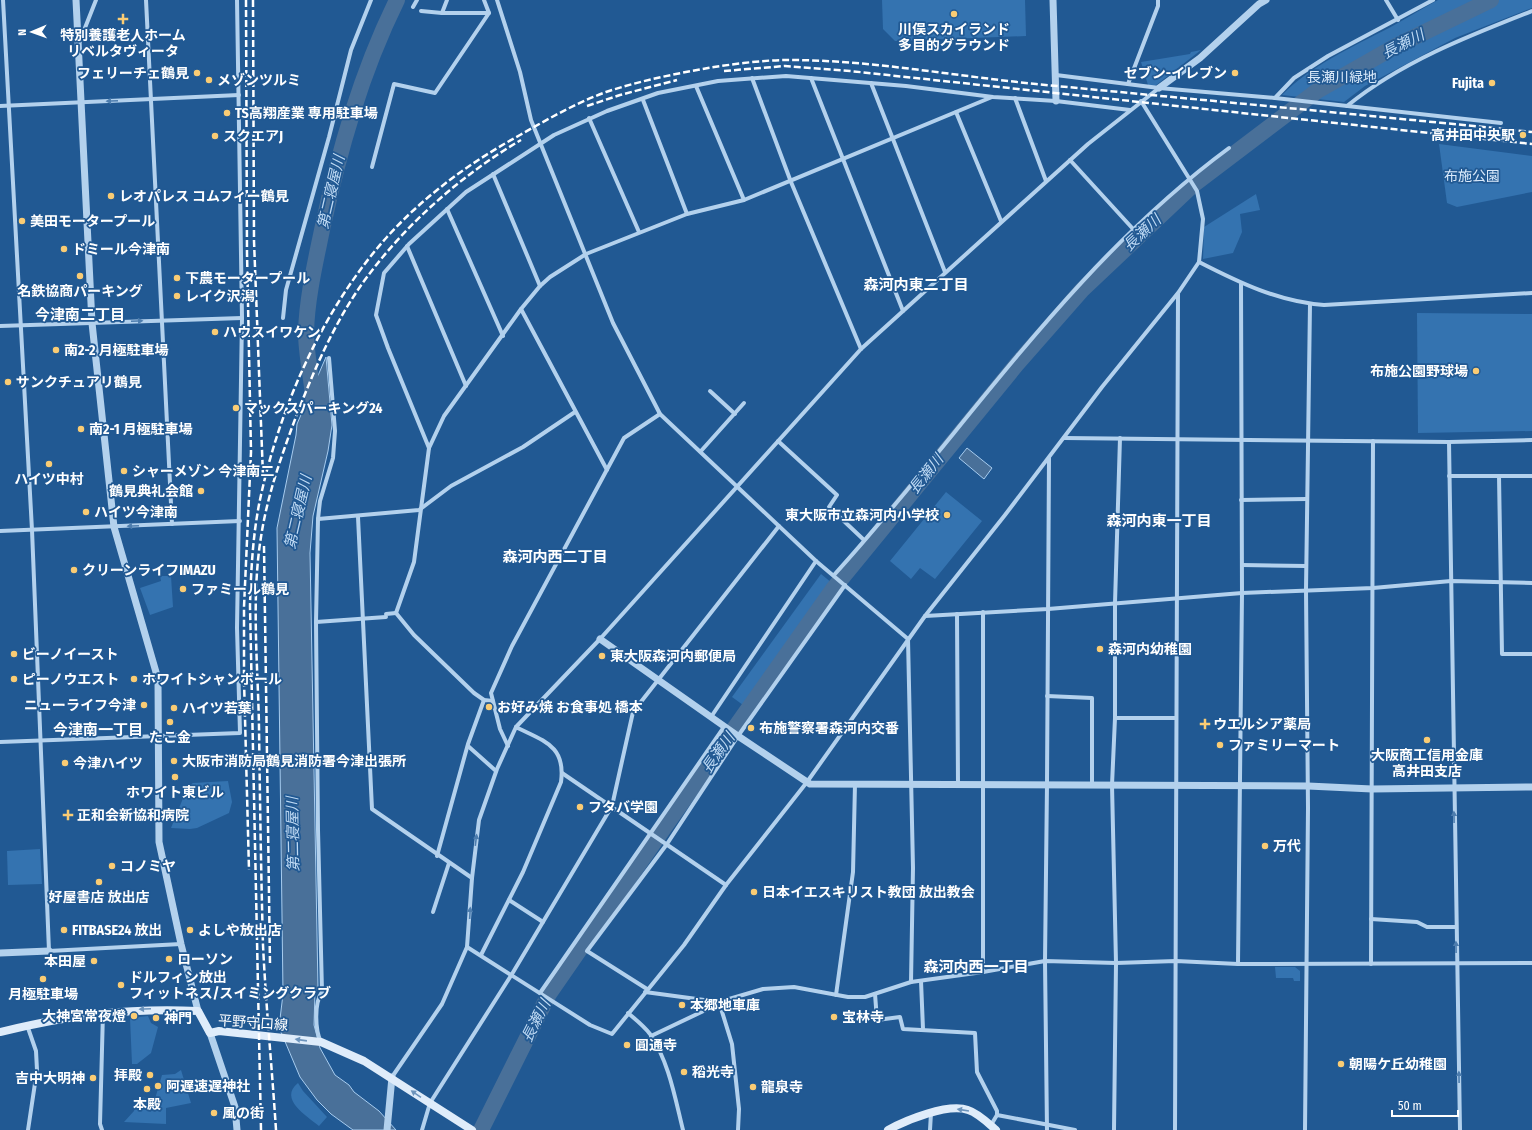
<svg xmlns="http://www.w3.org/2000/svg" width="1532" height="1130" viewBox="0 0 1532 1130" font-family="'Fira Sans Condensed','Noto Sans JP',sans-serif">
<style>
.green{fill:#3473b0}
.water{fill:#497099;stroke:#a7ccef}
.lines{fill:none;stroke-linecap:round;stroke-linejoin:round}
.river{stroke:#497099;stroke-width:16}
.minor{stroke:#b3d1ed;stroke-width:4}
.tertiary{stroke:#b3d1ed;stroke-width:7}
.secondary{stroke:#dfecfa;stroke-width:8}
.rail{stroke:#fff;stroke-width:2.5;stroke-dasharray:7 3;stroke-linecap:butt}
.oneway{fill:#4d7dae}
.oneway2{fill:#6d94bc}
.poi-dot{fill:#facc74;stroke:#215993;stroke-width:1.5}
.labels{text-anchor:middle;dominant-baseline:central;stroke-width:3.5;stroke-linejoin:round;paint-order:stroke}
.poi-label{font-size:14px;font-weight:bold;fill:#fff;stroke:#215993;text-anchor:start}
.park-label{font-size:14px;fill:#d9e9fa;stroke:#215993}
.street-label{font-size:14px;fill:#fff;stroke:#215993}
.water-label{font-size:15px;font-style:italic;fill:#bfdaf4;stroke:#215993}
.neighbourhood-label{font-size:15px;font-weight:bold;fill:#fff;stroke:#215993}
</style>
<rect width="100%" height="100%" fill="#215993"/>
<g class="green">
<polygon points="882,0 1025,0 1026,36 895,41 883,29"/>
<path d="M1438,0h94v8l-77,30 -90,48 -21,16 -62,-7c30,-30 70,-48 107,-67 17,-9 32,-19 49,-28z"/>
<polygon points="1201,50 1155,86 1148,85 1141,62 1190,54 1191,52"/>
<polygon points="1439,144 1532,156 1532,192 1457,207 1447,203"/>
<polygon points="1256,194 1260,210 1240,214 1242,232 1233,253 1203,259 1204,227"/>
<polygon points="1417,313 1532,314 1532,431 1418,433"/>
<polygon points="946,492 982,521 935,579 920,568 911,579 890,561"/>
<polygon points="821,574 832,583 743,705 732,697"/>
<polygon points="160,576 171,576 173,607 150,615 140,588 161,581"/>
<polygon points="228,781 232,802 229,813 197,828 190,829 171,828 188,786 193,783"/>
<polygon points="40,849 42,884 8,885 7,851"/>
<polygon points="1275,967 1295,967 1300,971 1300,981 1294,981 1293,978 1276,978"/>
<polygon points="148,1016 151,1023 158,1027 151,1053 137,1064 132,1064 130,1018"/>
<polygon points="181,1070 191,1103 166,1108 166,1124 124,1122 134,1111 138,1097 155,1099 162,1075 175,1074"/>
<path d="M298,1083l5,8 24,26 -8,9c-12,-10 -41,-27 -21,-43z"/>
</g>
<g class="water">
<polygon points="326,357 332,425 328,451 313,516 310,553 318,989 315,992 314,1025 320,1048 335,1075 349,1085 354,1092 379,1111 396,1130 353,1130 331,1114 317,1100 300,1077 281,1032 280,1019 283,994 277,528 296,435 297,424"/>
<polygon points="967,448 992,468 984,479 959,458"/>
</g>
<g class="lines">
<g class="river">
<path d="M314,408c-1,-25 -8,-51 -8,-76 1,-34 9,-68 16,-102 17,-79 39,-157 75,-230"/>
<polyline points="481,1130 549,994 666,825 833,589 1017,364 1082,290 1193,185 1317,91 1396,46 1491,0"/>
</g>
<g class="minor">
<polyline points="3,0 32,530 49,951 181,944"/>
<polyline points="146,0 172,524"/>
<polyline points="484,0 489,13"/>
<polyline points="497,0 520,72 531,120 613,323 660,414 816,561 908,639 913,868 911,982"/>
<polyline points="1386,0 1398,20"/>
<polyline points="413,7 417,0"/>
<polyline points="442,13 447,0"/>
<polyline points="79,43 96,0"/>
<polyline points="1056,75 1159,88 1275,98 1501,123"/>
<polyline points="752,78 791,182 861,349"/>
<polyline points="811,78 903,311"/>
<polyline points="871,83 945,272"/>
<polyline points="1128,84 1158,6 1158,0"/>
<polyline points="696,86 744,200"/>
<polyline points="1015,98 1046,181"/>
<polyline points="1275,98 1294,78 1328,56 1433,0"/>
<polyline points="643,100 687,214"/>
<polyline points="0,106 239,95"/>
<path d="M1347,106c54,-44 121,-70 185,-95"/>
<polyline points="956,112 1001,221"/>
<polyline points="589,118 639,232"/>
<polyline points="1070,160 1134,230"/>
<polyline points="372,167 394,84 435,93 489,13 442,13 421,11"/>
<polyline points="493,174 540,286"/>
<polyline points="447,209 503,336"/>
<polyline points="407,246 466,386"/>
<path d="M1199,262c39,20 80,40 125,43l208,-12"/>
<polyline points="521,309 607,470"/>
<polyline points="283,318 286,290 329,137 351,50 371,0"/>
<polyline points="0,326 242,318"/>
<polyline points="710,391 735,414"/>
<polyline points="1064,438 1449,442 1532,440"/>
<polyline points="778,441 837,495 829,507 864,540"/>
<polyline points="1449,442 1460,1130"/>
<polyline points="429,448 388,348 376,315 384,273 409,244 466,192 554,135 607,111 658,93 718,81 786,76 906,86 993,97 1056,101 1130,110"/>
<polyline points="701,451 744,403"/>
<polyline points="1449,476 1532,476"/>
<polyline points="1499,476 1502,654 1532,654"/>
<polyline points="1241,500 1307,499"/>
<polyline points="358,517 372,809 472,878"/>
<polyline points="318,519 419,510 451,486 523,447 575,412"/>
<polyline points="0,531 240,521"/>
<polyline points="1242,565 1306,566"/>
<path d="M834,575c131,-144 236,-310 395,-427"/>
<polyline points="983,612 983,972"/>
<polyline points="396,613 414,562 429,448 444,416 521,309 540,286 550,277 586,254 687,214 744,200 992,97"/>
<polyline points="396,613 414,635 474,693 484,700 493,701"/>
<polyline points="386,614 396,613"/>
<polyline points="957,614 958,784"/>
<polyline points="925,616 1048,609 1242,593 1373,588 1451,581 1532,583"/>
<polyline points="316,622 386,617"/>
<polyline points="1047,696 1092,698 1092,785"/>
<polyline points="711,717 816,561"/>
<polyline points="1115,718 1176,718"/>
<polyline points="0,742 240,733 237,628 242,318 237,0"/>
<polyline points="468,746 496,771"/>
<polyline points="508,746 500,729 491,693 512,646 624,438 660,414"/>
<polyline points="562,773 726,885"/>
<polyline points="437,856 468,744 484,700"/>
<polyline points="509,900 543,922"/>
<polyline points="433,912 449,863"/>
<polyline points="1371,919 1417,922 1427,927 1456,927"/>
<polyline points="467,947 590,1025 612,1034 684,945 726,885 807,782 925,616 1005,515 1102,387 1178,293 1199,262 1203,219 1197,191 1141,101"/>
<path d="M481,955l42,-83 38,-90c5,-37 -18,-41 -45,-55"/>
<polyline points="1238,964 1242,593 1241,284"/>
<polyline points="1371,964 1373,441"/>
<polyline points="921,981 923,1029"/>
<polyline points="647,989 587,951 667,844 738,736 845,585"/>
<polyline points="645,992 719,1002 763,989 794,987 848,997 865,997 911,982 983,972 1045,961 1116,963 1176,961 1238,964 1532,963"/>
<polyline points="540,993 724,727"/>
<polyline points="875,994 877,1020 900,1017 903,1029 975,1033 977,1072 997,1111 997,1115 991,1125"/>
<polyline points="836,995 853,872 855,784"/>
<polyline points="719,1002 732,1044 739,1109 738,1130"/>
<path d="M628,1013c7,6 16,13 22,21 19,28 25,64 33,96"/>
<polyline points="27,1025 36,1051 37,1070 28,1130"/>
<polyline points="651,1036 714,1006 719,1002"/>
<path d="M321,1042c-6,-12 -7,-39 1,-50l-4,-162 -2,-208 2,-103 2,-18 13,-43 2,-27 -6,-73"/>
<polyline points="392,1077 442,1004 467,947 472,878 479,820 497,769 516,727 600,639 861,349 1088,144 1159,88"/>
<polyline points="997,1115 1075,1130"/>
<polyline points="102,1130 100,1124 103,1012"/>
<polyline points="422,1130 430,1103 512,974 612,806 633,712 779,526"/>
<polyline points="930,1130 931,1113"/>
<polyline points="1047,1130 1045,961 1047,784 1049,458"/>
<polyline points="1114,1130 1116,963 1112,785 1115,718 1115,603 1120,438"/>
<polyline points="1175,1130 1178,294"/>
<polyline points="1305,1130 1308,808 1306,590 1310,304"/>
</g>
<g class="tertiary">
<polyline points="76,0 92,323 114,527 158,679 159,842 181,944 198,1011"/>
<polyline points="1053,0 1056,101"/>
<polyline points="1159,88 1200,58 1259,4 1266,0"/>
<polyline points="600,639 738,736 810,784 1308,786 1372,789 1532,787"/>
<polyline points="0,953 49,951"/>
<polyline points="210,1033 235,1107 237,1130"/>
<polyline points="387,1130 392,1077"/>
</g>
<g class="secondary">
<path d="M0,1032c70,-17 126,-24 198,-21l12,22 9,-2 102,11 43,19 108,69"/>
<path d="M888,1130c18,-10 60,-27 80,-20 10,3 20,13 28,20"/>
</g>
<g class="rail">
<polyline points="246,0 247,253 251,452 244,607 244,680 249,870"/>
<polyline points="253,0 254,241 263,476"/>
<polyline points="724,71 785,66 850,71 1532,144"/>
<polyline points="587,106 620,95 677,80"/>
<polyline points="264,546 270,964"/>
<path d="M261,1130l-11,-524c1,-37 3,-75 11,-111 20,-91 63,-188 126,-258 38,-42 84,-75 133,-102 28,-16 56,-32 86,-43 33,-11 68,-18 102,-24 26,-4 54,-8 80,-8 83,0 166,16 248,24 165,16 331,31 496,48"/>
<path d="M276,1130c-4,-62 -10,-123 -13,-185 -2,-72 -3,-145 -4,-218 -1,-61 -8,-129 2,-190 6,-40 19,-77 33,-115 19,-50 41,-102 73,-145 41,-55 96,-103 154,-137"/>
</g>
</g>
<defs><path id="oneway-solid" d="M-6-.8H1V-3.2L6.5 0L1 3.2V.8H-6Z"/></defs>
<g class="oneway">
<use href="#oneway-solid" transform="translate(112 101) rotate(177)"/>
<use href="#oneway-solid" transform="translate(137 321) rotate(-2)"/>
<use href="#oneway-solid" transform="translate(133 526) rotate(177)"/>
<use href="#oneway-solid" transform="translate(1454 817) rotate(-91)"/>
<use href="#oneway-solid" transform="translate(476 840) rotate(-83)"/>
<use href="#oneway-solid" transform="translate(470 913) rotate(-87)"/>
<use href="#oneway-solid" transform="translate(1456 947) rotate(-91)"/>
<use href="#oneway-solid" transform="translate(1459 1077) rotate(-91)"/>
</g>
<g class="oneway2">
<use href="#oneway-solid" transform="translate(145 1009) rotate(177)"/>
<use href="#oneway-solid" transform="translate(301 1040) rotate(-172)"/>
<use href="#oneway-solid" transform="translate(416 1094) rotate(-146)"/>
<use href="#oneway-solid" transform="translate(963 1110) rotate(-171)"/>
</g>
<g class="poi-dot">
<circle cx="954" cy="14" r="4"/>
<path d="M121 13h4v4h4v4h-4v4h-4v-4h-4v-4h4z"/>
<circle cx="197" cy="73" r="4"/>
<circle cx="1235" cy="73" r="4"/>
<circle cx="209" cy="80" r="4"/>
<circle cx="1492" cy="83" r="4"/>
<circle cx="227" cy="113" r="4"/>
<circle cx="1523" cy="135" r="4"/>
<circle cx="215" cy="136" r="4"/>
<circle cx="111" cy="196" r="4"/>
<circle cx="22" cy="221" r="4"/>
<circle cx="64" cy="249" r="4"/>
<circle cx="80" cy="276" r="4"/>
<circle cx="177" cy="278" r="4"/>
<circle cx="177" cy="296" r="4"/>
<circle cx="215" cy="332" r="4"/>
<circle cx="56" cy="350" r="4"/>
<circle cx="1476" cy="371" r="4"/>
<circle cx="8" cy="382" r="4"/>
<circle cx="236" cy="408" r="4"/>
<circle cx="81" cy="429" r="4"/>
<circle cx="49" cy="464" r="4"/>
<circle cx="124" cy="471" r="4"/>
<circle cx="201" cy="491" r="4"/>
<circle cx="86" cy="512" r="4"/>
<circle cx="947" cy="515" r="4"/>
<circle cx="74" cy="570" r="4"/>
<circle cx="183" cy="589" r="4"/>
<circle cx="1100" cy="649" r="4"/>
<circle cx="14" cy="654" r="4"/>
<circle cx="602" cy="656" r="4"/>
<circle cx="14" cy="679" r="4"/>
<circle cx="134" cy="679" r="4"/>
<circle cx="144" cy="705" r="4"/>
<circle cx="489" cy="707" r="4"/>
<circle cx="174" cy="708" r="4"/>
<circle cx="170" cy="722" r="4"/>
<path d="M1203 718h4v4h4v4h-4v4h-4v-4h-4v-4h4z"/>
<circle cx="751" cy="728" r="4"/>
<circle cx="1427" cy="740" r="4"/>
<circle cx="1220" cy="745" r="4"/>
<circle cx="174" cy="761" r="4"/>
<circle cx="65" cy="763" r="4"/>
<circle cx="175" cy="777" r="4"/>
<circle cx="580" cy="807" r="4"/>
<path d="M66 809h4v4h4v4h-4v4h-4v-4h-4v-4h4z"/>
<circle cx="1265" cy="846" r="4"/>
<circle cx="112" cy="866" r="4"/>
<circle cx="99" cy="882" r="4"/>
<circle cx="754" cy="892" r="4"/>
<circle cx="64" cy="930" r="4"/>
<circle cx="190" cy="930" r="4"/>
<circle cx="169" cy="959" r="4"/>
<circle cx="94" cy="961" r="4"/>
<circle cx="43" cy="979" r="4"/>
<circle cx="121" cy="985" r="4"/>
<circle cx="682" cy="1005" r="4"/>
<circle cx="134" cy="1016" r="4"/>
<circle cx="834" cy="1017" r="4"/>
<circle cx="156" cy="1018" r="4"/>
<circle cx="627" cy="1045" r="4"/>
<circle cx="1341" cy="1064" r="4"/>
<circle cx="684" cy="1072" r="4"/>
<circle cx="150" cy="1075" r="4"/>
<circle cx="93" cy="1078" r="4"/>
<circle cx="158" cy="1086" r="4"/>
<circle cx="753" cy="1087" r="4"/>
<circle cx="147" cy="1089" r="4"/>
<circle cx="214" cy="1113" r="4"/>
</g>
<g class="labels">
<g class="poi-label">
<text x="954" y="29" text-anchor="middle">川俣スカイランド<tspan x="954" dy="16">多目的グラウンド</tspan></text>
<text x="123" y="35" text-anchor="middle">特別養護老人ホーム<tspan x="123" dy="16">リベルタヴィータ</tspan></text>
<text x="189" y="73" text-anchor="end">フェリーチェ鶴見</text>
<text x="1227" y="73" text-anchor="end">セブン-イレブン</text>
<text x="217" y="80">メゾンツルミ</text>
<text x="1484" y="83" text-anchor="end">Fujita</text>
<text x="235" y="113">TS高翔産業 専用駐車場</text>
<text x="1515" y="135" text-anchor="end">高井田中央駅</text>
<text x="223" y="136">スクエアJ</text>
<text x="119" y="196">レオパレス コムフィー鶴見</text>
<text x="30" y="221">美田モータープール</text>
<text x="72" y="249">ドミール今津南</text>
<text x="185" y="278">下農モータープール</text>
<text x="80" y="291" text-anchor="middle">名鉄協商パーキング</text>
<text x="185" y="296">レイク沢潟</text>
<text x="223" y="332">ハウスイワケン</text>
<text x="64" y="350">南2-2 月極駐車場</text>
<text x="1468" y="371" text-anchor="end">布施公園野球場</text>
<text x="16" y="382">サンクチュアリ鶴見</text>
<text x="244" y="408">マックスパーキング24</text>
<text x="89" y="429">南2-1 月極駐車場</text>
<text x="132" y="471">シャーメゾン 今津南二</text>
<text x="49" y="479" text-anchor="middle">ハイツ中村</text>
<text x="193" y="491" text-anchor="end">鶴見典礼会館</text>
<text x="94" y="512">ハイツ今津南</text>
<text x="939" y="515" text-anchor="end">東大阪市立森河内小学校</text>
<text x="82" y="570">クリーンライフIMAZU</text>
<text x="191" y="589">ファミール鶴見</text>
<text x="1108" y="649">森河内幼稚園</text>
<text x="22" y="654">ビーノイースト</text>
<text x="610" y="656">東大阪森河内郵便局</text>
<text x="22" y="679">ピーノウエスト</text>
<text x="142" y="679">ホワイトシャンボール</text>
<text x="136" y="705" text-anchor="end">ニューライフ今津</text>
<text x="497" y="707">お好み焼 お食事処 橋本</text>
<text x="182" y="708">ハイツ若葉</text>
<text x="1213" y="724">ウエルシア薬局</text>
<text x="759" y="728">布施警察署森河内交番</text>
<text x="170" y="737" text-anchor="middle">たこ金</text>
<text x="1228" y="745">ファミリーマート</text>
<text x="1427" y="755" text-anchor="middle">大阪商工信用金庫<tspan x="1427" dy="16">高井田支店</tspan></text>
<text x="182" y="761">大阪市消防局鶴見消防署今津出張所</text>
<text x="73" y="763">今津ハイツ</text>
<text x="175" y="792" text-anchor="middle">ホワイト東ビル</text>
<text x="588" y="807">フタバ学園</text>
<text x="77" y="815">正和会新協和病院</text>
<text x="1273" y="846">万代</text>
<text x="120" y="866">コノミヤ</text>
<text x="762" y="892">日本イエスキリスト教団 放出教会</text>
<text x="99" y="897" text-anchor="middle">好屋書店 放出店</text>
<text x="72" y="930">FITBASE24 放出</text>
<text x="198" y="930">よしや放出店</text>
<text x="177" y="959">ローソン</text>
<text x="86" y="961" text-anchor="end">本田屋</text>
<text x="129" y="977">ドルフィン放出<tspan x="129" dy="16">フィットネス/スイミングクラブ</tspan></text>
<text x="43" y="994" text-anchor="middle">月極駐車場</text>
<text x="690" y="1005">本郷地車庫</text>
<text x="126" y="1016" text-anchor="end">大神宮常夜燈</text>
<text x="842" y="1017">宝林寺</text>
<text x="164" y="1018">神門</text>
<text x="635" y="1045">圓通寺</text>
<text x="1349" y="1064">朝陽ケ丘幼稚園</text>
<text x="692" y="1072">稻光寺</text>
<text x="142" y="1075" text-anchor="end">拝殿</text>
<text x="85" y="1078" text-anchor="end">吉中大明神</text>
<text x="166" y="1086">阿遅速遅神社</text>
<text x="761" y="1087">龍泉寺</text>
<text x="147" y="1104" text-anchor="middle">本殿</text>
<text x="222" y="1113">風の街</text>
</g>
<g class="park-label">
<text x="1342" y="77">長瀬川緑地</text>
<text x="1472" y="176">布施公園</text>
</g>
<g class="street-label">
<text transform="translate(253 1023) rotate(4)">平野守口線</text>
</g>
<g class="water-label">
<text transform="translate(1403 44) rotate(-27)">長瀬川</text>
<text transform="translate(331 192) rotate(-77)">第二寝屋川</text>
<text transform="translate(1142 233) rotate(-43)">長瀬川</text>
<text transform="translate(926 474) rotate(-51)">長瀬川</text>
<text transform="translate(298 512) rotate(-77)">第二寝屋川</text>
<text transform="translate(718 753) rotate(-55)">長瀬川</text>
<text transform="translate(293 834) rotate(-91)">第二寝屋川</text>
<text transform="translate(536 1021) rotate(-63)">長瀬川</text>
</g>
<g class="neighbourhood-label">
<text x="916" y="285">森河内東二丁目</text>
<text x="80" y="315">今津南二丁目</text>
<text x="1159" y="521">森河内東一丁目</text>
<text x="555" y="557">森河内西二丁目</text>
<text x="98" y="730">今津南一丁目</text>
<text x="976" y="967">森河内西一丁目</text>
</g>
</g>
<g transform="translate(32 32) rotate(268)" stroke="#215993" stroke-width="3" paint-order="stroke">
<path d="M0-3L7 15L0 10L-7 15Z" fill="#ffffff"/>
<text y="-6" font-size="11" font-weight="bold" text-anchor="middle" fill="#ffffff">N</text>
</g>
<path d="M1392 1110v6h66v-6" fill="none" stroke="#ffffff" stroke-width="2"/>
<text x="1398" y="1110" font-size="12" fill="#ffffff" stroke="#215993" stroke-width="3" paint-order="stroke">50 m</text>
</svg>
